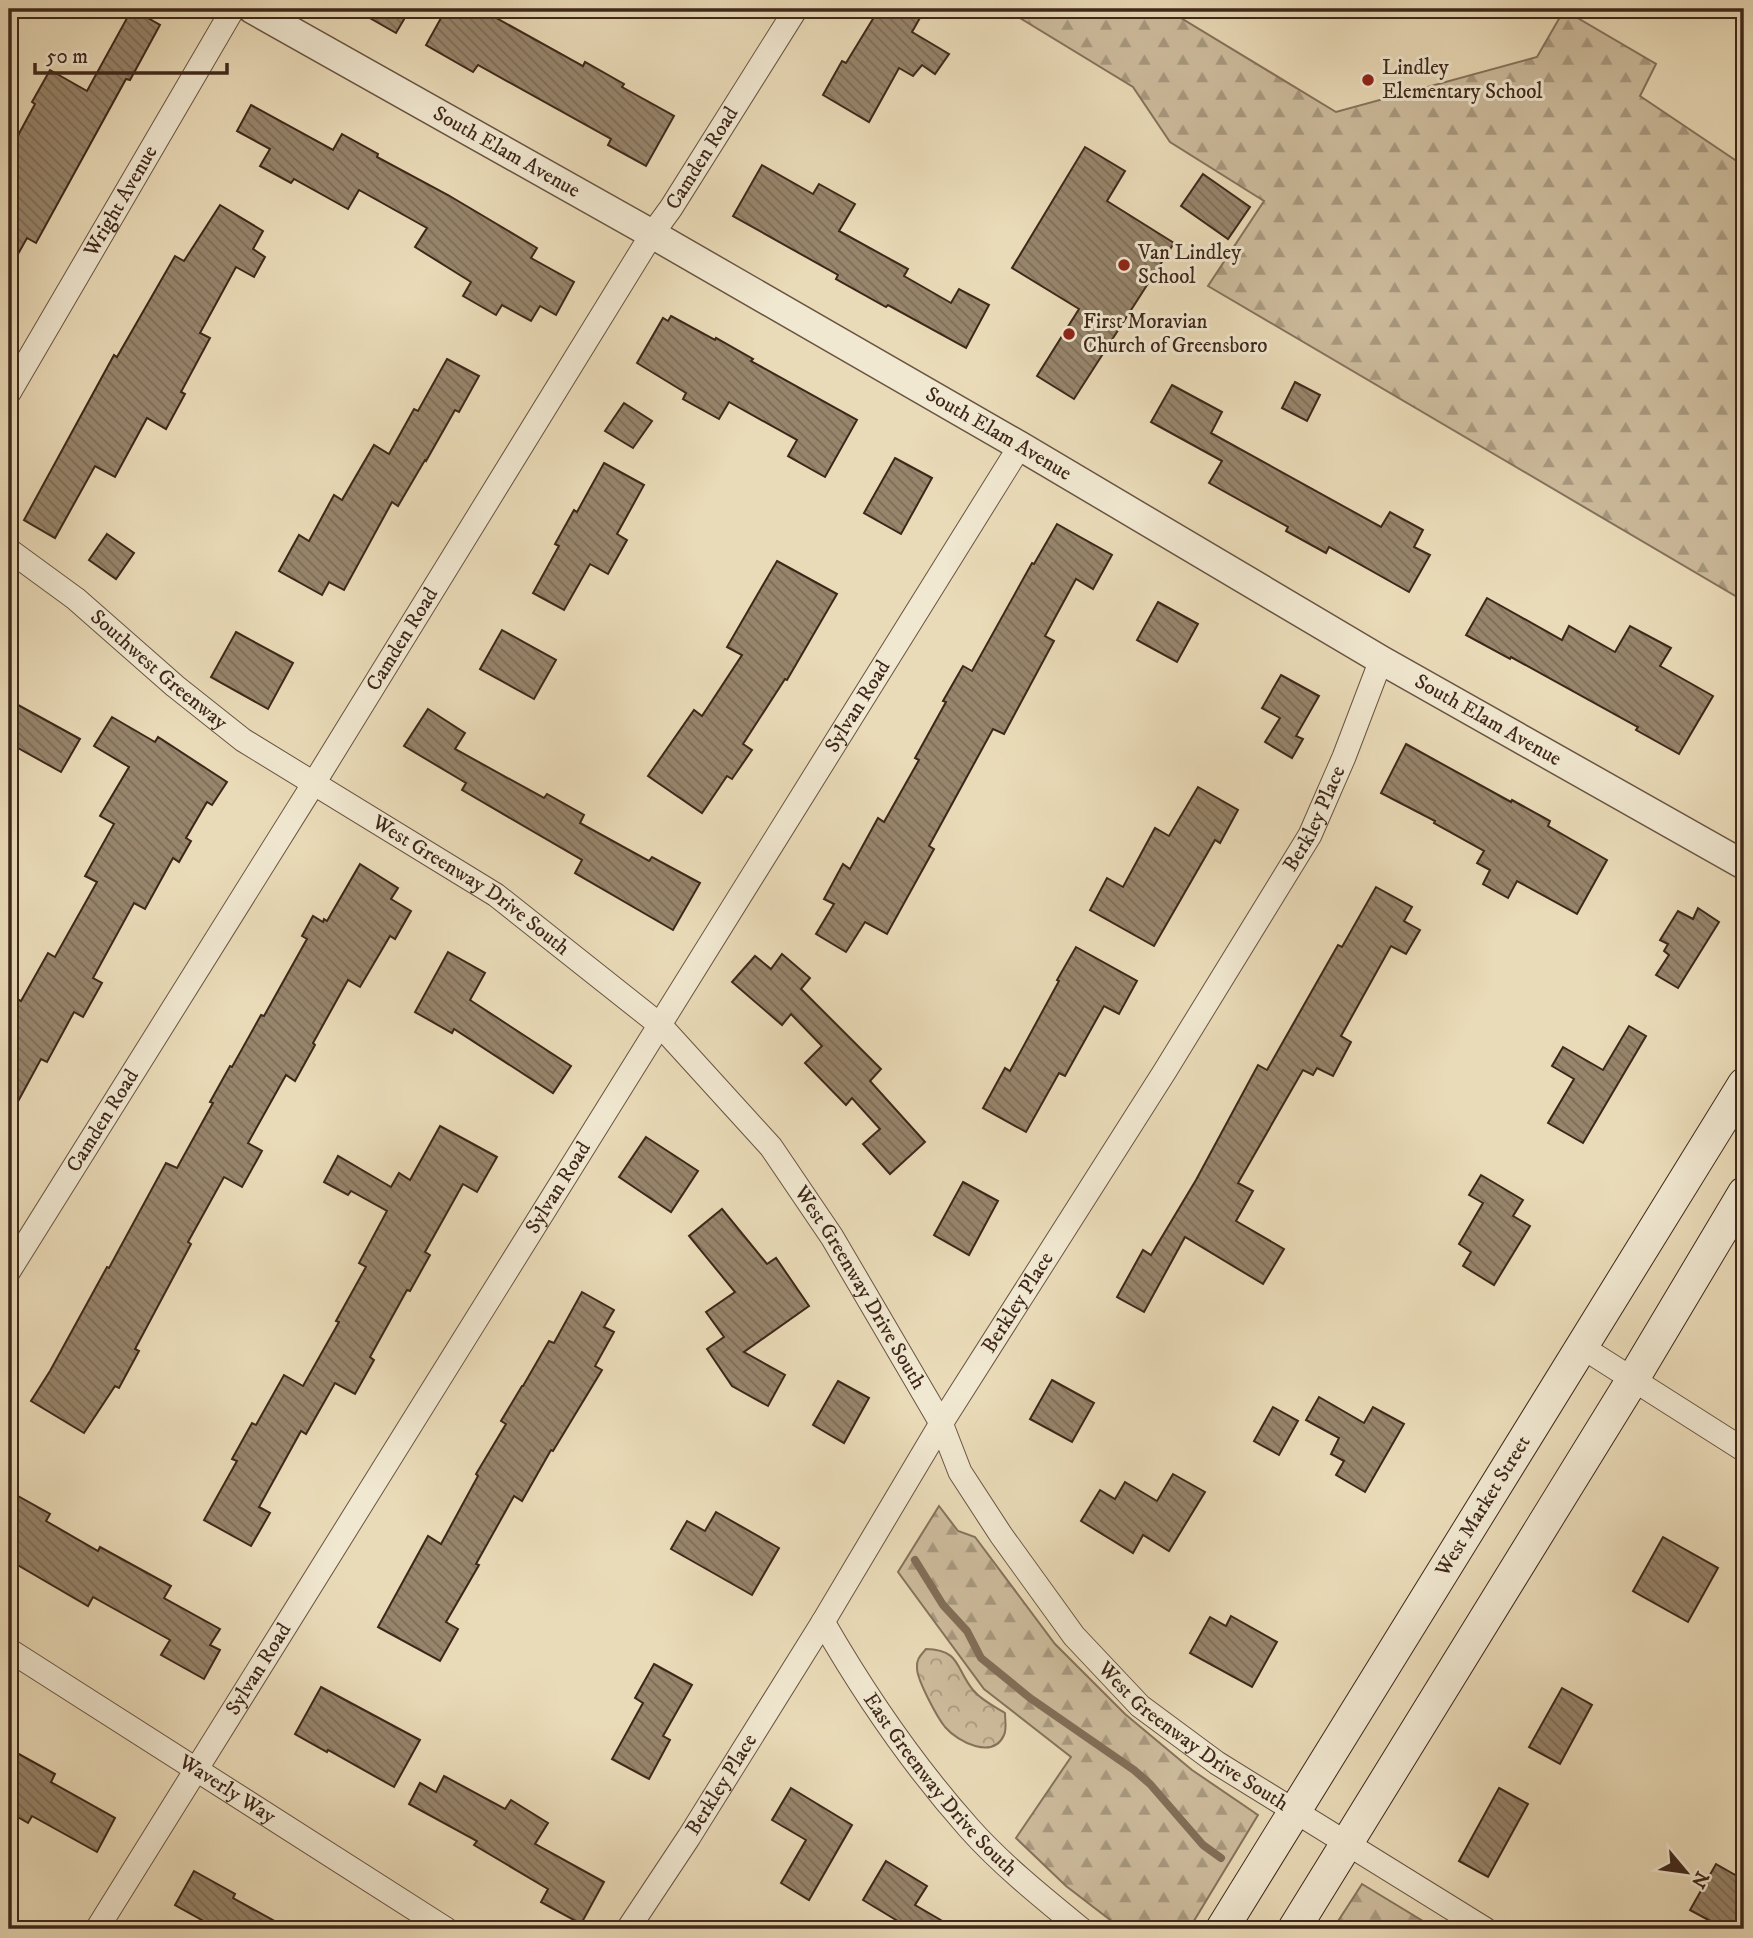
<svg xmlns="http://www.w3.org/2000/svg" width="1753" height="1938" viewBox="0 0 1753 1938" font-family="'IM FELL DW Pica',serif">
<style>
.forest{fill:url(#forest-firs);stroke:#86725c;stroke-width:2}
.park{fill:url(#park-crowns);stroke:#86725c;stroke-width:2}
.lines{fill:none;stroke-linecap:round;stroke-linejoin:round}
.stream{stroke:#826e58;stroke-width:8}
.building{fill:url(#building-back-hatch);stroke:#3e271a;stroke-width:2}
.minor-casing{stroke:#695442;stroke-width:25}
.tertiary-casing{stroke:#695442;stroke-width:31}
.secondary-casing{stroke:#3e271a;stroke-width:34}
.minor{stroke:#f1e8d1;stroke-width:23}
.tertiary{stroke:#f1e8d1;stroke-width:28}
.secondary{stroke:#f1e8d1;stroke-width:32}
.poi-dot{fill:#8f2418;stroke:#f1e8d1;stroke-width:2.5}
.labels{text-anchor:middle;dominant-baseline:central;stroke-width:6;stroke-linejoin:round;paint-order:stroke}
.poi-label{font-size:21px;fill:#3e271a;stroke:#f1e8d1;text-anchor:start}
.street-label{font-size:21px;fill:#3e271a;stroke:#f1e8d1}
</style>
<defs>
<pattern id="forest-firs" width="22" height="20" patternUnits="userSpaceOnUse" patternTransform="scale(1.75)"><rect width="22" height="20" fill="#cdbc9d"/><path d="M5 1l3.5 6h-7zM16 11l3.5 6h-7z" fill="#a8997f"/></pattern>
<pattern id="park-crowns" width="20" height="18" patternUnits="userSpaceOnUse" patternTransform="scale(1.75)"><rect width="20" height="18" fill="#cdbc9d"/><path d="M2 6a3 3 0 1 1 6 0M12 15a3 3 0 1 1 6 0" fill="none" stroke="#a8997f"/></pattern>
<pattern id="building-back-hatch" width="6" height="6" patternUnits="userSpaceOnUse" patternTransform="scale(1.75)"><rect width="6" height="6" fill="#97856c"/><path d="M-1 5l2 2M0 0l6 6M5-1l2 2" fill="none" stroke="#7d6d58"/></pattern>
</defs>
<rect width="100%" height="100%" fill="#eadbb8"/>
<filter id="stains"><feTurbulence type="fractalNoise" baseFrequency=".00286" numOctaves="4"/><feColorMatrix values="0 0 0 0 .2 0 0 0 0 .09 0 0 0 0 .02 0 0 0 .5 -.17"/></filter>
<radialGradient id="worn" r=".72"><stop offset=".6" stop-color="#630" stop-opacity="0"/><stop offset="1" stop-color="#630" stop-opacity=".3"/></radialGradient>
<g class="forest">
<polygon points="1005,9 1166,9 1336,112 1537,57 1564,10 1656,64 1640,96 1744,166 1744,601 1208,286 1264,201 1170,142 1133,87"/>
<polygon points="939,1506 958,1531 975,1537 1055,1644 1125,1714 1192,1770 1258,1815 1189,1929 1122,1929 1066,1886 1016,1838 1071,1757 984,1689 898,1572"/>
<polygon points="1362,1884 1436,1929 1333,1929"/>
</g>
<path class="park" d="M926,1649c35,1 29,19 47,41 8,10 22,17 32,23 0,7 2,16 -1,22 -11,25 -46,7 -59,-8 -8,-10 -28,-47 -28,-59 -1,-9 4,-13 9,-19z"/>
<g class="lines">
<polyline class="stream" points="915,1560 943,1605 967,1631 981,1658 1030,1698 1134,1770 1150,1784 1203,1845 1221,1858"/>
</g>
<g class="building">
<polygon points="132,9 160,25 130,80 126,79 36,243 27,238 9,270 9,152 35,104 32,102 50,70 87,91"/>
<polygon points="354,9 410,9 396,33"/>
<polygon points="446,9 480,9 583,66 585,62 624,84 622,87 674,116 646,166 608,145 611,139 478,65 473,72 426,45"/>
<polygon points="879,9 925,9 912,32 949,54 935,74 922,65 913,76 899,68 869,122 823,95 842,61 846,63"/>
<polygon points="251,105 333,150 342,134 378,154 377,157 448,195 537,248 531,258 574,282 556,315 540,306 531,321 502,305 496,315 463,296 471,282 415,247 427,228 359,190 348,209 294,179 291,183 260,166 270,149 237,131"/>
<polygon points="1085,147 1125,171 1107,201 1174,243 1074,399 1037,376 1079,309 1012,268"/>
<polygon points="762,165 813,194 819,184 855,204 839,231 908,269 904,276 951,303 959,289 989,305 966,348 888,305 886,307 836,279 838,275 733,216"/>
<polygon points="1203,174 1250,207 1228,239 1181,206"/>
<polygon points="220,205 263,231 253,249 265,257 254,277 236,267 200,333 210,338 181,392 185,394 166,429 147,418 115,477 95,466 55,538 24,520 114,355 117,357 175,256 184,261"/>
<polygon points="671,316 715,340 716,338 753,359 751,361 857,420 825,477 788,456 797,440 729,402 719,419 683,399 686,393 637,363 663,318 668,321"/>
<polygon points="447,359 479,376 459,412 455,410 426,461 425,460 398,506 392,502 344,590 329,582 322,595 279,571 299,535 309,541 334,495 342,500 374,445 389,454 414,409 418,411"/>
<polygon points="1295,382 1320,395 1307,421 1282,408"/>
<polygon points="1172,385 1222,412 1211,433 1381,527 1390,512 1423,530 1414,547 1430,555 1409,592 1329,547 1326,553 1286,531 1288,527 1209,483 1222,461 1151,422"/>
<polygon points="624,403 652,421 633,448 605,431"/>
<polygon points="895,458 932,478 901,534 864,513"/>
<polygon points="604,463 644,485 617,534 627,540 608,574 590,564 564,610 533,593 559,546 555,544 574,510 577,512"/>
<polygon points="1057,524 1112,555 1093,589 1076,579 1045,636 1054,641 1004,734 993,729 929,846 934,849 887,934 865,922 846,952 816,934 834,904 824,899 843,864 850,869 878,818 884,822 919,760 915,758 946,702 943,701 963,666 972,671 1032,563 1034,564"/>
<polygon points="107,534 134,553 116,579 89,560"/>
<polygon points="777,561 837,594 787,680 785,679 743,744 752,750 732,779 727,776 702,813 648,776 694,710 702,716 742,655 727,647"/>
<polygon points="1487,598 1562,640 1569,626 1615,652 1630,626 1671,648 1660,666 1713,696 1679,754 1636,730 1638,727 1511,657 1510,659 1466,635"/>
<polygon points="1158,602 1198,624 1177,662 1137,640"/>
<polygon points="502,630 556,660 534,699 480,669"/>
<polygon points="236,632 293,663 268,709 211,677"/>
<polygon points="1281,675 1319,696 1296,736 1303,739 1292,758 1265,742 1280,718 1262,708"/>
<polygon points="9,700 80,739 61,772 9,743"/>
<polygon points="428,709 465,733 455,749 544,798 547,794 584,815 580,823 649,861 652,857 700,883 673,930 575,873 582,860 462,790 466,783 404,746"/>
<polygon points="112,717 155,742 158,737 227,782 212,805 207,802 186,838 191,841 179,862 173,858 145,909 134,903 93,978 102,983 83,1017 74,1012 47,1062 41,1059 9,1118 9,994 21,1001 48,953 55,957 97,882 85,876 114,824 100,816 129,767 94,746"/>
<polygon points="1406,744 1511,802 1512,800 1550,821 1548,826 1607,860 1577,914 1517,881 1508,898 1483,884 1490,870 1477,863 1484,851 1434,823 1435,821 1381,793"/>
<polygon points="1198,787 1238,810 1220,843 1215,840 1154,946 1090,910 1107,878 1123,887 1155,828 1169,836"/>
<polygon points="360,864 398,888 391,899 411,911 395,939 390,936 360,987 348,980 313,1043 315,1045 295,1081 286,1075 248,1143 262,1151 242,1187 224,1177 188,1242 191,1244 135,1349 139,1351 119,1388 115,1386 84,1433 31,1401 50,1371 107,1267 109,1268 166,1163 177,1168 213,1103 210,1102 230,1066 232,1067 261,1015 264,1016 307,939 302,936 313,916 323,922 324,919 327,921"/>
<polygon points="1376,887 1412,907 1404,921 1420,930 1406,954 1391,946 1341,1036 1351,1042 1333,1076 1317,1068 1313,1075 1303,1070 1238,1183 1253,1191 1236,1221 1284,1249 1263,1284 1185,1237 1144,1312 1117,1297 1143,1250 1151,1255 1196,1180 1258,1065 1267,1070 1338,945 1342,947"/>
<polygon points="1698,908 1719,922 1678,988 1656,975 1669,955 1664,951 1668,944 1660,940 1678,911 1693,919"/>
<polygon points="1076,947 1137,981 1119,1014 1104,1006 1065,1076 1059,1073 1026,1132 983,1108 1005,1068 1010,1071 1059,981 1057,980"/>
<polygon points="448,952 485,973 470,1000 571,1066 553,1093 454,1029 452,1033 415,1012"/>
<polygon points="782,954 810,978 801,989 881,1069 870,1081 925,1142 890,1174 863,1144 880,1129 852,1098 846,1105 805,1063 822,1046 791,1014 782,1025 732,982 755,956 771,969"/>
<polygon points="1629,1026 1646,1036 1583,1143 1548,1123 1574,1079 1552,1066 1563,1047 1603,1070"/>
<polygon points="440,1126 497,1157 477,1192 463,1184 425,1252 430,1255 410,1291 407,1290 370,1357 374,1360 355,1394 335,1383 306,1434 301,1431 259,1507 270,1513 251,1546 204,1520 237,1461 232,1459 252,1423 256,1425 284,1375 303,1386 339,1322 336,1321 366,1267 359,1263 387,1211 351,1191 348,1195 324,1182 338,1156 391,1187 399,1173 410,1180"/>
<polygon points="646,1137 698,1171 671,1212 619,1177"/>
<polygon points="1481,1175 1523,1200 1513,1216 1530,1226 1494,1285 1463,1266 1471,1252 1459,1244 1483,1203 1469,1195"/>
<polygon points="963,1182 998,1201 969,1255 934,1235"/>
<polygon points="722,1209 767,1264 776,1258 809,1306 744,1352 785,1375 768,1406 732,1386 707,1349 724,1337 706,1312 735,1292 689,1236"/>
<polygon points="582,1292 614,1310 604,1327 614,1332 595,1366 602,1370 553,1451 551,1450 522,1501 514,1496 476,1564 479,1565 446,1622 458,1629 440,1661 378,1627 428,1536 441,1544 478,1476 476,1474 506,1424 501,1421 522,1386 523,1386 549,1341 554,1343"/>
<polygon points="1052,1380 1094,1403 1072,1442 1030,1419"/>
<polygon points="838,1381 869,1398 844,1443 813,1425"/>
<polygon points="1319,1397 1364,1423 1373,1407 1404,1424 1365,1492 1336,1475 1344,1461 1331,1454 1339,1438 1306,1420"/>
<polygon points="1273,1407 1298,1421 1279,1455 1254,1441"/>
<polygon points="1173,1474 1205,1492 1169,1551 1143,1535 1133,1553 1081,1521 1100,1490 1115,1499 1125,1482 1157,1501"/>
<polygon points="9,1491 50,1514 46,1521 98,1551 100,1547 171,1586 164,1598 220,1629 210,1645 220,1650 204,1679 161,1655 170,1640 93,1597 88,1606 9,1560"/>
<polygon points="716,1512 779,1548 752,1595 671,1549 687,1521 705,1531"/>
<polygon points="1663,1537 1718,1568 1688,1622 1633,1591"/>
<polygon points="1231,1616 1277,1642 1252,1687 1190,1653 1210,1617 1226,1626"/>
<polygon points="654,1664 692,1685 663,1736 670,1740 649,1779 612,1759 643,1703 635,1698"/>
<polygon points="321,1687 420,1740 394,1787 328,1750 327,1752 295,1734"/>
<polygon points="1562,1688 1592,1705 1560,1764 1529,1747"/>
<polygon points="17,1753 55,1774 51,1782 115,1818 97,1852 32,1816 28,1823 9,1812 9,1768"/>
<polygon points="444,1776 505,1809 511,1800 548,1823 535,1844 604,1882 581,1924 541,1902 548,1889 474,1845 477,1841 409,1804 420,1783 436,1792"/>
<polygon points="791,1788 852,1825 809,1900 781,1883 806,1840 772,1820"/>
<polygon points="1499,1788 1528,1804 1488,1877 1459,1861"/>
<polygon points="886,1861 927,1886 915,1905 956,1929 911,1929 863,1900"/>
<polygon points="1716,1864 1744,1880 1744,1929 1725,1929 1690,1910"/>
<polygon points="194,1871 235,1894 233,1898 289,1929 218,1929 175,1905"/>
</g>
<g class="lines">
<g class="minor-casing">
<g id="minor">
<path id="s1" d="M9,393l224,-384"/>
<path id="s2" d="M9,550l67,49 99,87 68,54 253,155 164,130 111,122 61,90 109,186 19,49 41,63 73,101 66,70 77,57 268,166"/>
<path id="s3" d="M9,1271l305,-488 338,-549 19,-26 125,-199"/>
<polyline points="1582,1347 1744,1450"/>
<path id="s4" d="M823,1622c42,73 90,143 146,206 33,37 74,70 112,101"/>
<path id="s5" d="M9,1650l437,279"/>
<path id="s6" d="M97,1929l923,-1483"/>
<path id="s7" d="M628,1929l61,-92 134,-215 119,-200 223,-351 145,-236 34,-78 37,-97"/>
</g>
</g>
<g class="tertiary-casing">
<g id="tertiary">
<path id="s8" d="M252,9l400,225 368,212 361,214 363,205"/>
</g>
</g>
<g class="secondary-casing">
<g id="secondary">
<path id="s9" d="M1222,1929l522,-845"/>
<polyline points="1294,1929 1633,1379 1744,1193"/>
</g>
</g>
<use href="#minor" class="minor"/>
<use href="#tertiary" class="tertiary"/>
<use href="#secondary" class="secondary"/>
</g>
<g class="poi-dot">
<circle cx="1368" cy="80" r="7"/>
<circle cx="1124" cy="265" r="7"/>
<circle cx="1069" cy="334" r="7"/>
</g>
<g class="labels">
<g class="poi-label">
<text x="1382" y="68">Lindley<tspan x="1382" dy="24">Elementary School</tspan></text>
<text x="1138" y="253">Van Lindley<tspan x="1138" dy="24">School</tspan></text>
<text x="1083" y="322">First Moravian<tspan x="1083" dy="24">Church of Greensboro</tspan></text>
</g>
<g class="street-label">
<text stroke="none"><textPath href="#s8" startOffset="292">South Elam Avenue</textPath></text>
<text stroke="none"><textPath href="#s3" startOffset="1311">Camden Road</textPath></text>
<text stroke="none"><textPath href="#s1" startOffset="222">Wright Avenue</textPath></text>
<text stroke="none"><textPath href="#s8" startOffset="859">South Elam Avenue</textPath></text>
<text stroke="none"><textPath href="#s3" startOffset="744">Camden Road</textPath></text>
<text stroke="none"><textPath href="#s2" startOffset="192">Southwest Greenway</textPath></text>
<text stroke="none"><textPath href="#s6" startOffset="1440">Sylvan Road</textPath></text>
<text stroke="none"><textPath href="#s8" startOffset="1426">South Elam Avenue</textPath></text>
<text stroke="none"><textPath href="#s7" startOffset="1306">Berkley Place</textPath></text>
<text stroke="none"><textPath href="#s2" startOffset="572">West Greenway Drive South</textPath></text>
<text stroke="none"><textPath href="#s3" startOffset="177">Camden Road</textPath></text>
<text stroke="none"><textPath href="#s6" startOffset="873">Sylvan Road</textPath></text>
<text stroke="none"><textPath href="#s2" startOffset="1139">West Greenway Drive South</textPath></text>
<text stroke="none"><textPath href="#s7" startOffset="738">Berkley Place</textPath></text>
<text stroke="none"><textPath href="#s9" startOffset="497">West Market Street</textPath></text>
<text stroke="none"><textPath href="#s6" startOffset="306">Sylvan Road</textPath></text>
<text stroke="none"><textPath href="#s2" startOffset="1706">West Greenway Drive South</textPath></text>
<text stroke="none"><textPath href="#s4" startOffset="201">East Greenway Drive South</textPath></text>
<text stroke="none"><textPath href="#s7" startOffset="172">Berkley Place</textPath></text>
<text stroke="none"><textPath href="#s5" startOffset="259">Waverly Way</textPath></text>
</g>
</g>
<rect width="1753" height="1938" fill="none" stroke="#eadbb8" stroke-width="35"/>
<rect x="10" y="10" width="1732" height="1917" fill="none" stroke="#3e271a" stroke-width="3.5"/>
<rect x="18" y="18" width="1718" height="1903" fill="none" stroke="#3e271a" stroke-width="2"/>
<g transform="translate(1686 1872) rotate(119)" stroke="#f1e8d1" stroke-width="5" paint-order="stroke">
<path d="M0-5L12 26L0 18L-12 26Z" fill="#3e271a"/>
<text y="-10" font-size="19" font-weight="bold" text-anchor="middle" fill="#3e271a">N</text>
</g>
<path d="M35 63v10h192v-10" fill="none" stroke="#3e271a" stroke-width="3.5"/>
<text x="46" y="63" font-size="21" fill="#3e271a" stroke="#f1e8d1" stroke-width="5" paint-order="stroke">50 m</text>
<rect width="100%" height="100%" filter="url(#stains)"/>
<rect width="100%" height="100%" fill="url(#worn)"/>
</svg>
